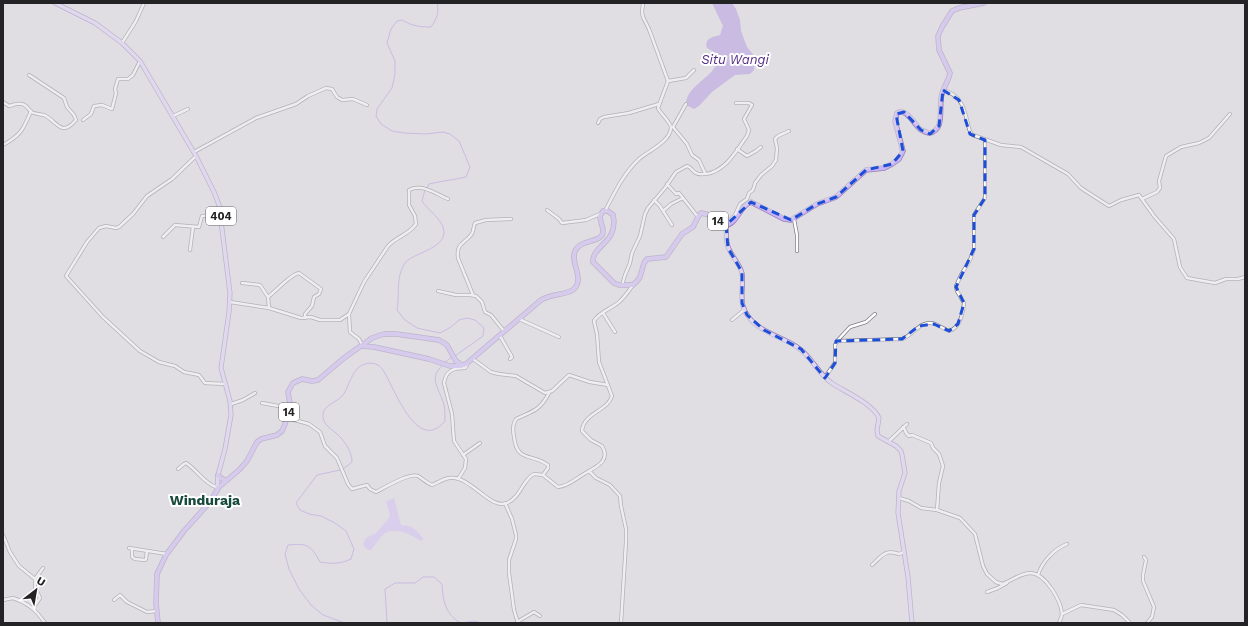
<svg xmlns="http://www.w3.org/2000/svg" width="1248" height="626" viewBox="0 0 1248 626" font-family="'Work Sans',sans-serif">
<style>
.green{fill:#d1bdf7}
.water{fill:#ad91dd}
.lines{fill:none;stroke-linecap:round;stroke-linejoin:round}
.stream{stroke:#ad91dd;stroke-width:1}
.minor-casing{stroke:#7c7b80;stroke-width:4}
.major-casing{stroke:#9181ae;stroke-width:5}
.highway-casing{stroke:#9181ae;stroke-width:5.5}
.minor{stroke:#fff;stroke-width:2.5}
.major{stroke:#e0d2fb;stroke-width:3.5}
.highway{stroke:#ccb4f8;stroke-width:4}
.marked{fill:none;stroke:#1d4ed8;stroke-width:3;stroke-dasharray:8 5;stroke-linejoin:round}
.labels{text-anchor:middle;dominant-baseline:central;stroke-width:4;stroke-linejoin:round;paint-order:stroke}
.shield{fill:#fff;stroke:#656566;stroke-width:1}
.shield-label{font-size:11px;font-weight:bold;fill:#232325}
.water-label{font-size:13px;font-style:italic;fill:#532c85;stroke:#fff}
.quarter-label{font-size:14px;font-weight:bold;fill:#15493a;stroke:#fff}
</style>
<rect width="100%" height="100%" fill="#e0dee3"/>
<path class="green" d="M394,498l7,27c12,1 14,3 22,13v2l-3,1c-9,-7 -26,-14 -36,-7 -5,4 -8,11 -13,16 -4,0 -6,-2 -8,-6l3,-6 10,-5 13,-15 1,-3 -4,-14z"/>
<path class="water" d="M712,3h20l4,6 4,11 1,11 6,16 9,11 -2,12 -4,4 -15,1 -23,17 -13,14 -5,3 -8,-4c0,-16 18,-24 27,-35 2,-3 4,-7 6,-11l-1,-5 -11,-6c-3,-9 5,-11 13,-13l3,-9z"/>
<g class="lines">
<g class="stream">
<path d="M427,188l2,-4c12,-3 24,-4 37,-7l4,-10 -11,-26 -9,-7 -7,-2 -17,2 -22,-1 -12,-2 -11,-7 -5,-8 1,-7 15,-21 3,-14v-13l-8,-18 4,-14 6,-8 5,-1c10,6 18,7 29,7 5,-7 9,-15 6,-24"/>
<path d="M425,190l-3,11c6,9 18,17 21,26 7,21 -28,25 -37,35 -11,14 -6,33 -9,48l8,10 12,8 23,5 11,-6 8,-7 8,-2 8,2 9,8 -1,8 -28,20"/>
<polyline points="445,362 452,357"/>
<path d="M343,469l9,-7c0,-11 -8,-22 -16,-29 -6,-5 -14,-9 -13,-19 1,-9 14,-12 19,-18 3,-3 5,-8 6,-11 3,-6 6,-14 11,-18 8,-6 19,-5 24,3 11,17 34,85 62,51 0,-5 0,-11 -1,-16 -4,-16 -17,-27 -1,-40"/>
<path d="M340,470l-23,5 -21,28 4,7 9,4 12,2 14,7 11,8 8,18 -3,10c-11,5 -19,5 -31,3 -9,-17 -13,-19 -32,-17l-3,9 4,15 10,20 12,16 12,10 22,8"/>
<path d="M387,623l-2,-34 10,-6h20l8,-6h11l8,7c1,16 3,31 19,39"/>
<polyline points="462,623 474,621 482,623"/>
</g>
<g class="minor-casing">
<g id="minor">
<polyline points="122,43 136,21 144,3"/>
<polyline points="668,81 686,78 694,70"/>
<path d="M943,90c18,5 21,17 25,34 1,5 1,8 5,11l28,10 20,2 47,27 13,14 28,18 12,-6 18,-5 15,21 20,23 6,28 7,11 28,5 11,-4h12l7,-2"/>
<path d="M3,102l6,4c4,-1 8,-3 13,-2 5,1 6,5 9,8 4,2 9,2 13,3 13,6 17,23 32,5l-2,-5 -7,-8 -3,-9 -35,-23"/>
<polyline points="173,116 188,109"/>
<polyline points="83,120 91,114 94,106 102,105 112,109 116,93 115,89 118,79 128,79 133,75 140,61"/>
<polyline points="598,123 600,119 604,117 629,113 659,104"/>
<polyline points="673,127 687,144 692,155 699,160 705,173"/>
<polyline points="673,127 686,104"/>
<path d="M3,145c18,-10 20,-15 28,-34"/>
<polyline points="737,149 747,156 756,151 761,147"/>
<polyline points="194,152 256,118 296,104 308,96 326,88 332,89 337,97 342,100 353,99 367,105"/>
<polyline points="196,156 172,179 147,196 133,214 119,227 116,228 106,226 99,228 87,242 66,276 103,317 140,351 159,362 175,366 184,372 199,375 205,383 226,384"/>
<polyline points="667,184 676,194 679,193 698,217"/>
<polyline points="1142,199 1157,192 1160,188 1159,181 1166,156 1181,147 1199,143 1209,138 1230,114"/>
<polyline points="654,200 660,206 672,225"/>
<polyline points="547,210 559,219 562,223 586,220 600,214"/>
<path d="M605,211c10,-19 18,-37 34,-52 9,-8 31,-17 32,-31 1,-4 -11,-15 -13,-20l10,-27 -19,-52 -6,-12 -1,-5 1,-9"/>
<polyline points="663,211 671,204 683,198"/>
<polyline points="794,219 797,235 797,251"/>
<polyline points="720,222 728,222 735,215 740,204 747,199 749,193 753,190 755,183 761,175 772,166 776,160 777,148 775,139 778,136 789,131"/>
<polyline points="163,237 175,225 199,227 202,216 221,215"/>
<polyline points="190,250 193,227"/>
<polyline points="242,283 260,285 268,297 269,308"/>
<path d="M622,285l3,-10 5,-12 2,-10 8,-17 5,-22 3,-6 17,-20 11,-16 11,-6c5,1 5,6 9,7 3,2 7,1 10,1 20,-3 30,-23 41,-38l2,-6 -5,-11 8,-14 -3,-2h-13"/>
<polyline points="438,291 456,295 470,295 476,296 482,302 485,312 491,315 504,331"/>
<path d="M473,295l-15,-37c-2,-15 6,-14 13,-23 3,-3 2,-8 4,-12l11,-3 25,-1"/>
<path d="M268,297c8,-6 23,-23 31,-24l22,16 -2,5 -5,3 -2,9 -7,8v4"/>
<polyline points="230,302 269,308 301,318 311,317 320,320 340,320 349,314 350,332 359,339 362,345"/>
<polyline points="603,313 615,332"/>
<path d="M349,314l15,-32 24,-36c8,-9 22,-12 28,-22l-1,-8 -6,-11v-15c13,-7 27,4 39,9"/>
<polyline points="519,319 559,337"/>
<polyline points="732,320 744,310"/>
<polyline points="500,336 511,355 512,357 510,359"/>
<polyline points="837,341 850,327 866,322 875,314"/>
<polyline points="473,359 491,372 499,374 516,376 545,393 552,391 569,375 590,382 608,385"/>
<path d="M825,377l10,-14v-18l3,-4 64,-2c11,-3 18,-20 33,-15 5,2 9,5 14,7 11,-3 14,-18 15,-28l-7,-12 -1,-5 5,-11 9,-15 4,-11v-34l11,-17v-58"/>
<polyline points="262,403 289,408"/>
<polyline points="231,404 243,400 255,393"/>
<path d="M287,418l22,6 11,8 5,14 12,12 11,26 4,5 15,-4 3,4 6,3c8,-4 34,-20 42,-16 5,3 9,7 14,9 5,-2 11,-6 17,-7 22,-3 40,32 58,25 14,-6 16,-24 27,-29l9,1 15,12c11,-1 17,-8 26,-13 9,-6 28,-12 18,-28l-11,-6 -9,-9c1,-18 26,-20 30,-35l-13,-34 -2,-28 -3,-13c4,-8 16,-12 24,-18 6,-5 10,-11 15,-18"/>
<polyline points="903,427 905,430 906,433 909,436 912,435 931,443 933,448 939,454 943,466 939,483 937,510"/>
<polyline points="888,442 907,424"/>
<polyline points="463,455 480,443"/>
<path d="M178,469l6,-5 2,-1c11,7 18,20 30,24"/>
<polyline points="589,471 596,478 610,485 620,496 621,506 626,529 626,542 621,623"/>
<path d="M543,475l5,-7v-3c-16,-12 -31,-2 -34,-28 -1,-6 -2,-12 2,-18 16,-8 23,-7 33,-26"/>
<path d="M458,479l7,-11 1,-9 -12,-18 -2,-27 -8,-31c2,-13 10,-15 21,-15l3,-5"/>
<path d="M899,498l10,3 12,7 16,2 23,8 15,16 8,32 4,8 9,8 6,2c10,-3 18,-11 29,-11 15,1 30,28 31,41 0,3 -2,6 -3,9"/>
<polyline points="505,503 512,519 516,535 516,539 509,560 509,573 514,610 518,623"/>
<polyline points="3,535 10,552 19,566 35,579 35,587 40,598 33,608"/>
<polyline points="129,548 167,554"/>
<polyline points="132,549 132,557 135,559 145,560 146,559 147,551"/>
<polyline points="1144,557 1146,560 1143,575 1143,581 1154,607 1152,617 1147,623"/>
<path d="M872,565c10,-9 13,-16 27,-11l5,-2"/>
<path d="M1038,575c4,-13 16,-26 29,-31"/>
<polyline points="35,579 43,568"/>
<polyline points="987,592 998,588 1007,583"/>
<path d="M3,600l10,-2c15,5 23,12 32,25"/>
<polyline points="114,600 120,595 127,602 147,612 156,611"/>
<polyline points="1062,614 1081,605 1114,610 1122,615 1130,623"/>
<polyline points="517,622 534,612 540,616"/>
</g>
</g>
<g class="major-casing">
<g id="major">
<polyline points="55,3 95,23 122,43 140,61 196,156 214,192 219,205 230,293 229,312 221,368 230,401 231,415 225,449 218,475 217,491"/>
<path d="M726,225c1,8 -1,16 3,24 3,8 11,15 13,24 2,11 -2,22 1,33 8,26 39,29 57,43 13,10 19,26 33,35 13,8 40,20 46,34l-2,12 1,6 18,10 5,5 1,4 3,18 -6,18 -1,22 10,64 4,46"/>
</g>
</g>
<g class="highway-casing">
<g id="highway">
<path d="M361,346l13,1 55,12 21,7h11l5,-2 75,-64c11,-7 29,-5 34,-12 9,-11 -5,-25 0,-37 6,-13 28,-7 28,-20 0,-4 -3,-10 -3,-15l3,-5h5l5,4c6,28 -21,30 -20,47l21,21 5,2h14l4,-4 3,-4 4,-14 3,-4 19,-2 16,-23 11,-7 5,-10 3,-4 9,2 14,10c13,1 15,-19 27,-23l33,17 7,1 26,-16 19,-7 30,-27 18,-2 8,-4 7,-5 4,-8 -8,-30 2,-8c10,-5 16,10 23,16 2,2 6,3 9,4 17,-2 9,-27 13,-39 2,-8 7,-14 8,-21l-11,-23 -1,-14 4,-9 10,-16 7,-3 25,-5"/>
<polyline points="218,475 221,478 225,480"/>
<polyline points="158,623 156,603 157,574 166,555 184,531 210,502 219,487 239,470 247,461 257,442 261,439 277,435 282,431 285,424 289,411 290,404 288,392 293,383 302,379 312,381 318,380 344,358 372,338 384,334 396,334 439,340 447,345 456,361 462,365"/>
</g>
</g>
<use href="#minor" class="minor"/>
<use href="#major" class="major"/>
<use href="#highway" class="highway"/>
</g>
<path d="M0 0H1248V626H0ZM943,90l16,10 11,34 15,6v58l-11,17v34l-18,38 8,16 -6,21 -9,7 -15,-7 -15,2 -17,13 -66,2 -1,22 -10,15 -24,-29 -37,-19 -17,-15 -5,-12v-31l-14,-24 -2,-23 25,-23 40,18 26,-16 19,-7 30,-27 26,-6 11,-13 -7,-37 8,-2 17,18 9,4 9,-8z" fill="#e0dee3" fill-opacity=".55" fill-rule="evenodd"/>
<path class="marked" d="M943,90l16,10 11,34 15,6v58l-11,17v34l-18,38 8,16 -6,21 -9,7 -15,-7 -15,2 -17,13 -66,2 -1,22 -10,15 -24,-29 -37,-19 -17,-15 -5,-12v-31l-14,-24 -2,-23 25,-23 40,18 26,-16 19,-7 30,-27 26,-6 11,-13 -7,-37 8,-2 17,18 9,4 9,-8z"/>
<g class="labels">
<g class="shield">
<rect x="206" y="207" width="30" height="18" rx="3"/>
<rect x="708" y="212" width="20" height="18" rx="3"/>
<rect x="279" y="403" width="20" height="18" rx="3"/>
</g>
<g class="shield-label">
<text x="221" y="216">404</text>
<text x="718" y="221">14</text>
<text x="289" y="412">14</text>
</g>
<g class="water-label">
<text x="735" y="59">Situ Wangi</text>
</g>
<g class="quarter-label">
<text x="205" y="500">Winduraja</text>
</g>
</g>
<rect width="1248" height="626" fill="none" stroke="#232325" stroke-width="8"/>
<g transform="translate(36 590) rotate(31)" stroke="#ffffff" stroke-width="3" paint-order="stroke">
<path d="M0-3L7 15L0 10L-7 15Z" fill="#232325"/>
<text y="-6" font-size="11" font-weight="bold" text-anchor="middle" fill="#232325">U</text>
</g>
</svg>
